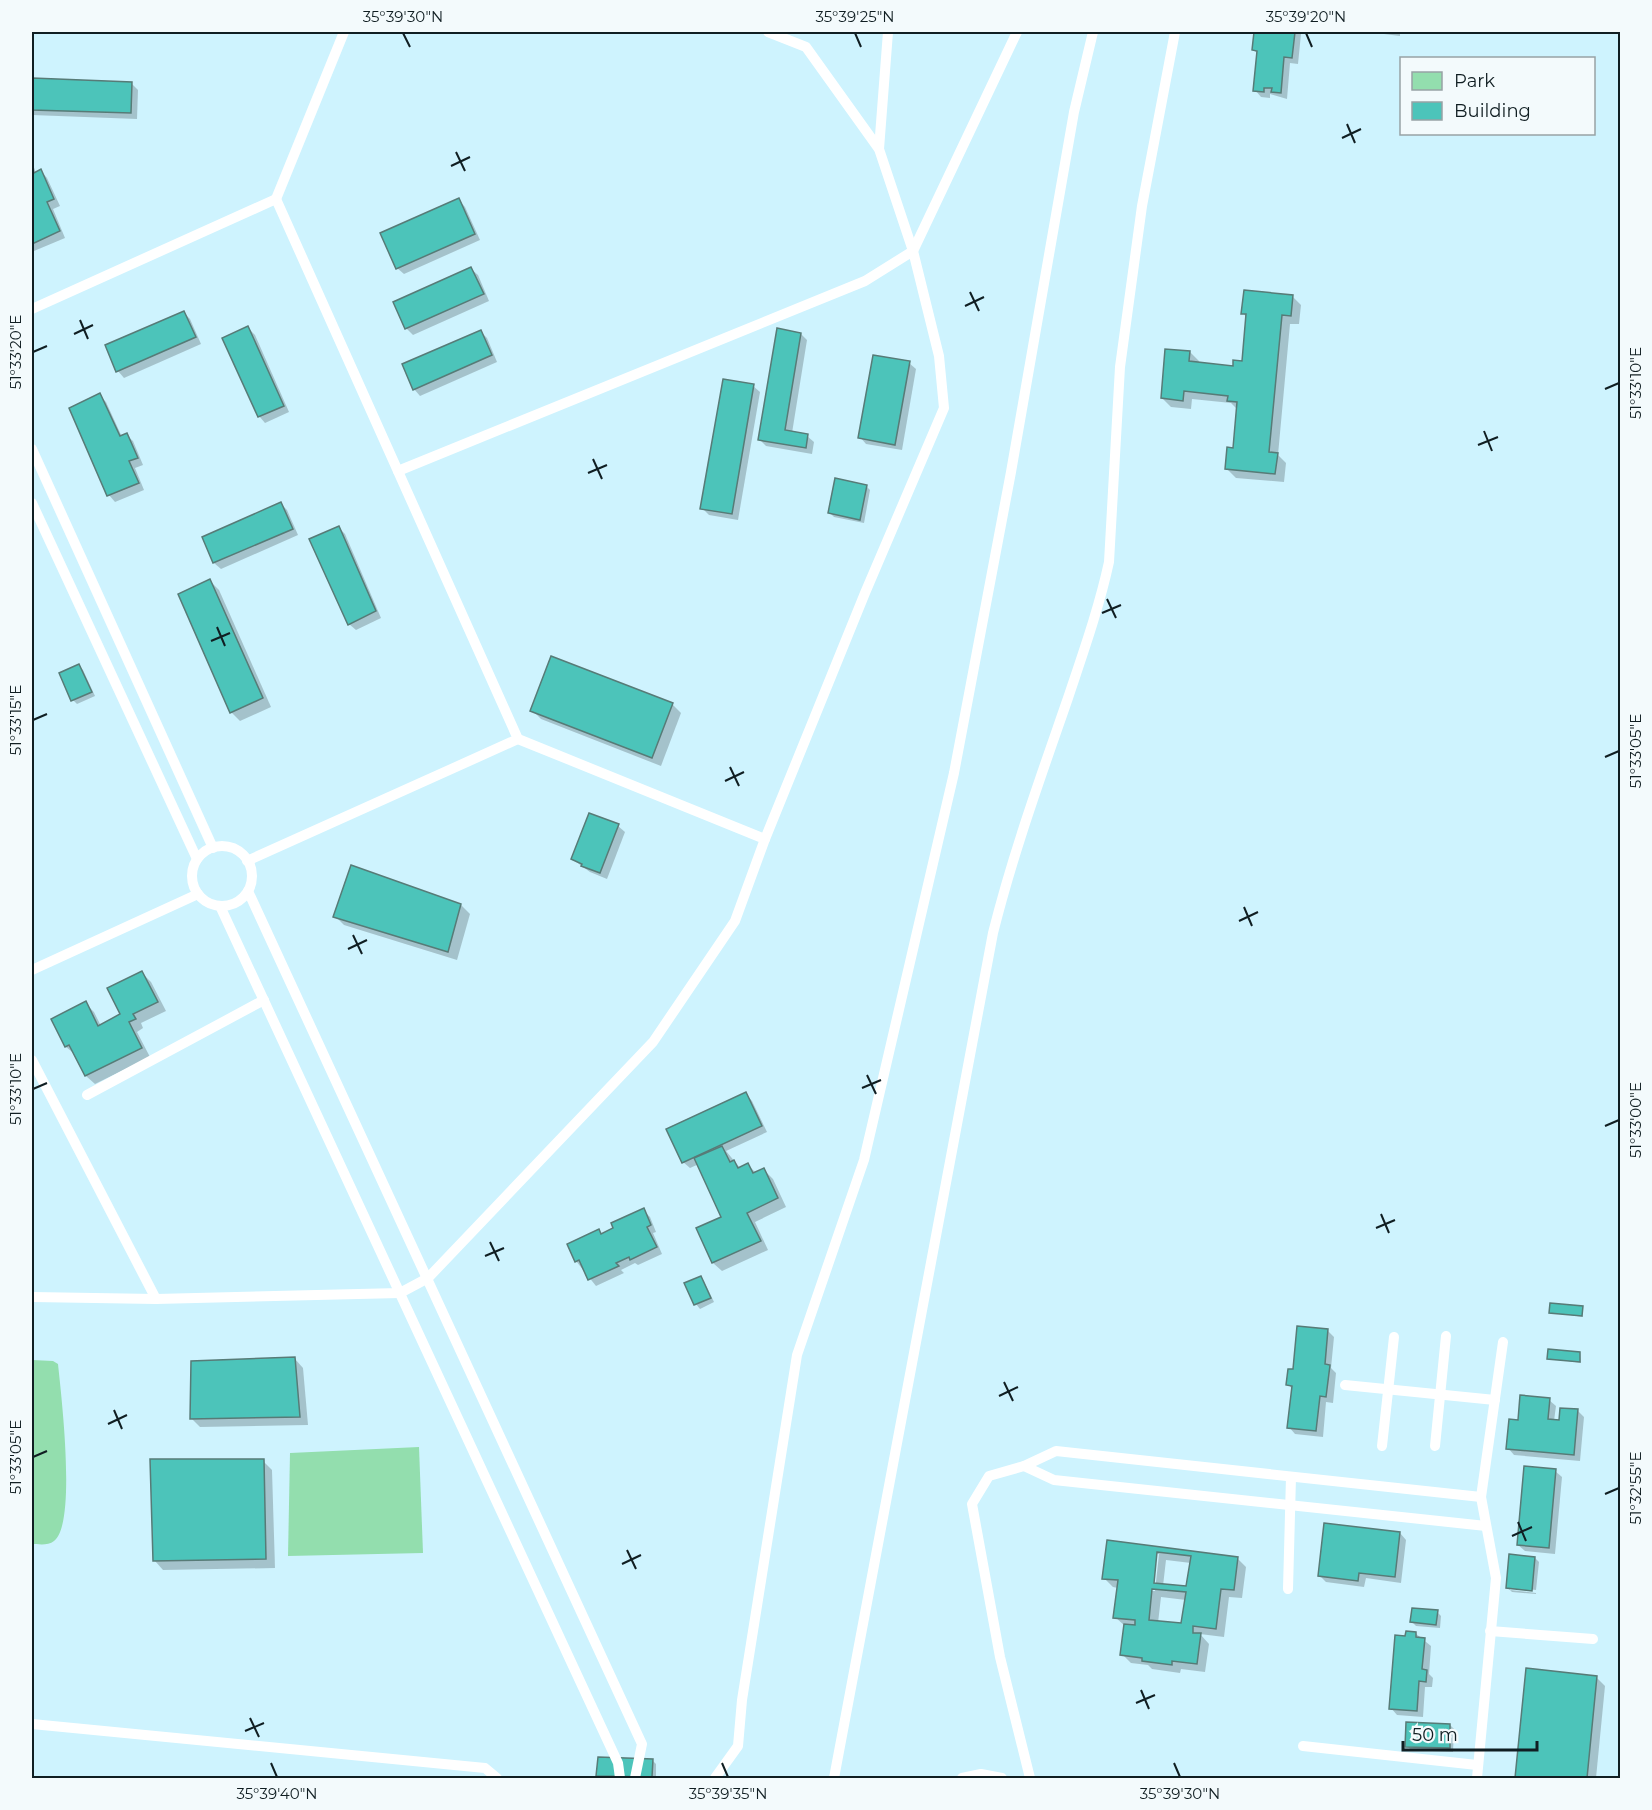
<svg xmlns="http://www.w3.org/2000/svg" width="1652" height="1810" viewBox="0 0 1652 1810" font-family="Montserrat,sans-serif">
<style>
.green{fill:#93deae}
.shadow{fill:#0003;fill-rule:evenodd}
.building{fill:#4cc4ba;stroke:#577b77;stroke-width:1.5;fill-rule:evenodd}
.lines{fill:none;stroke-linecap:round;stroke-linejoin:round}
.lane{stroke:#fff;stroke-width:10}
.ticks{fill:none;stroke:#101e22;stroke-width:2}
.neatline{fill:none;stroke:#101e22;stroke-width:2}
.ticks-label{font-size:15px;text-anchor:middle;fill:#101e22}
</style>
<rect width="100%" height="100%" fill="#cef3fe"/>
<g class="green">
<path d="M32,1360l21,1 5,3c3,29 19,160 -4,177 -6,5 -16,3 -22,3z"/>
<polygon points="419,1447 423,1553 288,1556 290,1453"/>
</g>
<g class="shadow">
<polygon points="1255,32 1298,32 1301,34 1298,64 1290,63 1287,99 1270,94 1270,98 1261,97 1255,90 1258,54 1254,50"/>
<polygon points="1382,32 1400,32 1400,36 1384,34"/>
<polygon points="32,80 131,83 138,90 137,119 32,115"/>
<polygon points="32,162 36,173 41,171 47,178 60,206 53,209 65,238 34,251 32,249"/>
<polygon points="459,200 465,207 480,240 404,274 397,268"/>
<polygon points="471,269 478,275 489,301 413,335 406,328"/>
<polygon points="1292,296 1301,305 1299,324 1290,324 1278,455 1286,463 1284,482 1236,478 1227,469 1234,449 1238,410 1231,403 1192,399 1191,409 1171,407 1162,398 1190,352 1199,361 1198,364 1234,367 1243,362 1247,318 1243,313"/>
<polygon points="184,313 190,319 201,344 124,378 118,371"/>
<polygon points="248,328 255,335 289,412 265,423 259,416"/>
<polygon points="480,331 487,338 497,362 420,396 414,389"/>
<polygon points="801,334 807,340 792,433 807,436 814,442 812,454 766,446 759,439"/>
<polygon points="909,363 916,369 902,450 866,444 860,437"/>
<polygon points="753,386 760,392 738,520 709,515 702,508"/>
<polygon points="99,395 106,402 122,437 126,435 133,441 143,465 135,468 144,490 115,502 109,495"/>
<polygon points="866,486 870,490 864,523 834,517 830,513"/>
<polygon points="281,504 287,510 298,535 221,569 214,563 204,538"/>
<polygon points="339,528 345,534 381,618 356,630 349,624"/>
<polygon points="210,581 219,590 271,707 240,721 231,712"/>
<polygon points="79,666 83,670 95,696 77,704 73,700"/>
<polygon points="672,704 681,713 661,766 541,719 532,710"/>
<polygon points="618,826 625,832 607,879 590,872 572,859"/>
<polygon points="461,905 470,914 457,960 344,925 335,916"/>
<polygon points="142,973 151,982 166,1011 141,1023 143,1028 137,1032 150,1057 95,1084 86,1076 76,1055 66,1047 53,1019 85,1003 94,1012 101,1026 122,1015"/>
<polygon points="746,1094 752,1101 767,1132 726,1151 741,1169 748,1165 756,1173 764,1170 773,1179 786,1207 755,1222 768,1250 722,1271 713,1263 723,1217 699,1164 690,1168 683,1162"/>
<polygon points="643,1210 650,1217 656,1232 653,1233 662,1254 638,1265 635,1263 621,1270 624,1273 596,1286 576,1261 598,1231 602,1235"/>
<polygon points="700,1277 704,1281 714,1302 700,1309 696,1304 686,1284"/>
<polygon points="1582,1308 1583,1317 1551,1312"/>
<polygon points="1328,1331 1334,1337 1331,1368 1336,1373 1333,1403 1326,1402 1323,1437 1295,1434 1289,1427 1293,1390 1288,1384 1294,1371"/>
<polygon points="1580,1353 1581,1363 1549,1358"/>
<polygon points="295,1359 303,1368 308,1425 200,1427 191,1418"/>
<polygon points="1549,1400 1556,1406 1554,1421 1560,1422 1578,1411 1584,1417 1580,1461 1514,1455 1508,1448 1519,1421"/>
<polygon points="263,1461 272,1470 275,1568 163,1570 155,1561"/>
<polygon points="1555,1471 1562,1477 1555,1554 1525,1551 1518,1545"/>
<polygon points="1400,1533 1406,1540 1401,1583 1366,1578 1364,1587 1326,1582 1319,1575"/>
<path d="M1108,1542l129,16 9,9 -4,31 -13,-1 -5,40 -24,-3 9,10 -4,28 -24,-3 -1,4 -28,-4 -4,-4 -17,-2 -9,-9 3,-28 -10,-9 3,-29 -5,-1 -9,-9zM1156,1554h3l-4,37h-3zM1166,1560l25,3 -4,25 -24,-2zM1161,1597l25,3 -4,25 -24,-2z"/>
<polygon points="1535,1558 1539,1562 1536,1590 1510,1587 1510,1590 1508,1588"/>
<polygon points="1510,1590 1536,1593 1536,1594 1512,1592"/>
<polygon points="1437,1612 1441,1616 1440,1628 1416,1626 1412,1622"/>
<polygon points="1415,1633 1431,1646 1429,1674 1433,1678 1432,1687 1425,1687 1423,1717 1397,1715 1391,1708 1407,1637"/>
<polygon points="1527,1670 1596,1677 1605,1686 1596,1778 1516,1778"/>
<polygon points="1450,1725 1454,1729 1453,1752 1411,1750 1407,1746"/>
<polygon points="652,1760 656,1764 656,1778 602,1778 598,1775"/>
</g>
<g class="building">
<polygon points="1254,32 1295,32 1292,58 1284,57 1281,93 1271,92 1272,88 1264,88 1264,92 1253,91 1257,51 1252,50"/>
<polygon points="32,78 132,82 131,113 32,110"/>
<polygon points="32,168 34,173 41,169 54,199 47,202 60,231 32,244"/>
<polygon points="459,198 475,234 396,269 380,233"/>
<polygon points="471,267 484,294 405,329 393,302"/>
<polygon points="1244,290 1293,295 1291,316 1282,315 1269,452 1278,453 1275,474 1225,469 1227,447 1233,448 1237,402 1227,401 1228,396 1184,391 1183,401 1161,398 1165,349 1190,351 1189,361 1233,366 1233,360 1242,361 1246,314 1241,314"/>
<polygon points="184,311 196,337 116,372 105,345"/>
<polygon points="248,326 284,406 258,417 222,338"/>
<polygon points="777,328 801,333 785,430 808,434 806,448 758,440"/>
<polygon points="481,330 492,355 413,390 402,364"/>
<polygon points="873,355 910,361 895,445 858,438"/>
<polygon points="723,379 754,384 732,514 700,509"/>
<polygon points="100,393 120,436 127,433 138,458 129,461 139,483 107,496 69,408"/>
<polygon points="835,478 867,485 860,520 828,513"/>
<polygon points="281,502 293,529 213,563 202,537"/>
<polygon points="339,526 376,611 348,625 309,539"/>
<polygon points="210,579 263,698 230,713 178,594"/>
<polygon points="551,656 673,703 652,758 530,711"/>
<polygon points="79,664 92,692 71,701 59,673"/>
<polygon points="589,813 619,824 600,873 581,866 582,864 571,859"/>
<polygon points="351,865 461,904 448,952 333,917"/>
<polygon points="142,971 158,1002 133,1014 136,1019 129,1022 142,1048 85,1076 69,1045 65,1047 51,1019 86,1001 98,1026 120,1014 107,988"/>
<polygon points="746,1092 762,1126 682,1163 666,1129"/>
<polygon points="722,1146 730,1162 734,1160 738,1168 748,1163 753,1173 764,1168 778,1198 747,1213 761,1241 712,1263 696,1228 721,1217 694,1158"/>
<polygon points="644,1208 651,1225 647,1227 657,1247 630,1260 629,1257 616,1263 619,1266 588,1280 579,1260 575,1262 567,1244 599,1229 601,1234 613,1228 611,1223"/>
<polygon points="701,1276 711,1298 694,1305 684,1283"/>
<polygon points="1550,1303 1583,1306 1582,1316 1549,1313"/>
<polygon points="1297,1326 1328,1329 1325,1364 1330,1365 1326,1397 1320,1396 1316,1431 1287,1428 1292,1386 1286,1385 1288,1369 1293,1369"/>
<polygon points="1548,1349 1580,1352 1580,1362 1547,1359"/>
<polygon points="295,1357 300,1417 190,1419 191,1361"/>
<polygon points="1520,1395 1550,1398 1548,1419 1559,1420 1560,1408 1578,1409 1574,1455 1506,1449 1509,1419 1518,1420"/>
<polygon points="150,1459 264,1459 266,1559 153,1561"/>
<polygon points="1524,1466 1556,1469 1549,1548 1517,1545"/>
<polygon points="1324,1523 1400,1532 1395,1577 1359,1573 1358,1581 1318,1576"/>
<path d="M1107,1540l131,17 -4,33 -13,-1 -5,40 -23,-3v7h8l-4,31 -25,-3v4l-30,-4v-3l-22,-3 4,-31 11,1v-5l-22,-2 5,-38 -16,-1zM1157,1552l34,4 -5,30 -32,-3zM1152,1589l34,3 -5,31 -32,-3z"/>
<polygon points="1509,1554 1535,1557 1532,1591 1506,1588"/>
<polygon points="1412,1608 1438,1610 1436,1625 1410,1622"/>
<polygon points="1406,1631 1416,1632 1416,1637 1425,1638 1422,1669 1427,1670 1426,1682 1419,1681 1417,1711 1389,1709 1395,1635 1405,1636"/>
<polygon points="1526,1668 1597,1676 1587,1778 1515,1778"/>
<polygon points="1406,1722 1450,1724 1450,1748 1405,1747"/>
<polygon points="598,1757 653,1759 652,1777 596,1776"/>
</g>
<g class="lines">
<g class="lane">
<polyline points="768,32 806,47 879,149 913,251"/>
<polyline points="879,149 888,32"/>
<polyline points="276,199 344,32"/>
<polyline points="913,251 1017,32"/>
<polyline points="32,309 276,199 518,739 247,861"/>
<polyline points="32,449 213,848"/>
<polyline points="398,471 865,281 913,251 939,356 944,408 865,593 765,839"/>
<polyline points="32,503 197,859"/>
<circle cx="222" cy="876" r="30"/>
<polyline points="248,891 642,1744 635,1778"/>
<polyline points="220,906 618,1763 620,1778"/>
<polyline points="32,970 198,894"/>
<polyline points="32,1060 156,1299"/>
<polyline points="87,1095 264,1000"/>
<polyline points="32,1297 156,1299 400,1293 428,1278 653,1042 735,921 765,839 518,739"/>
<polyline points="1345,1385 1495,1400"/>
<polyline points="1382,1446 1394,1337"/>
<polyline points="1435,1446 1446,1336"/>
<polyline points="1024,1466 1054,1480 1486,1526"/>
<polyline points="1288,1589 1291,1477"/>
<polyline points="1490,1631 1593,1639"/>
<polyline points="32,1724 485,1768 497,1778"/>
<polyline points="1303,1746 1477,1765"/>
<polyline points="715,1778 738,1746 742,1700 797,1355 864,1160 954,773 1011,472 1074,112 1093,32"/>
<path d="M834,1778l159,-845c20,-80 48,-157 75,-235 15,-45 31,-90 41,-136l11,-195 22,-161 33,-174"/>
<polyline points="962,1778 981,1774 1002,1778"/>
<polyline points="1030,1778 1000,1657 972,1504 989,1476 1024,1466 1056,1451 1481,1497"/>
<polyline points="1477,1778 1496,1578 1481,1497 1503,1342"/>
</g>
</g>
<path class="ticks" d="M403,33l7,14M855,33l6,14M1306,33l6,14M1347,124l8,19M1342,138l19,-9M456,152l9,19M451,166l19,-9M970,292l9,19M965,306l19,-9M80,320l8,19M74,334l19,-9M33,352l14,-6M1605,389l14,-6M1484,431l8,20M1478,445l20,-8M593,459l9,20M588,473l19,-8M1107,599l9,19M1102,613l19,-8M217,627l8,19M211,641l19,-8M33,720l14,-6M1605,757l14,-6M730,767l9,19M725,781l19,-9M1244,907l8,19M1239,921l19,-9M353,935l9,19M348,949l19,-9M867,1075l9,19M862,1088l19,-8M33,1089l14,-6M1605,1126l14,-6M1381,1214l8,19M1376,1228l19,-8M490,1242l9,19M485,1256l19,-8M1004,1382l9,19M999,1396l19,-9M114,1410l8,19M108,1424l19,-9M33,1457l14,-6M1605,1494l14,-6M1518,1522l8,19M1512,1536l20,-9M627,1550l9,19M622,1564l19,-9M1141,1690l8,19M1136,1703l19,-8M250,1718l9,19M245,1731l19,-8M271,1763l6,14M722,1763l6,14M1174,1763l6,14"/>
<rect width="1652" height="1810" fill="none" stroke="#f3fafc" stroke-width="66"/>
<rect x="1400" y="57" width="195" height="78" fill="#f3fafc" stroke="#98a2a5" stroke-width="1.5"/>
<rect x="1412" y="72" width="30" height="18" fill="#93deae" stroke="#98a2a5" stroke-width="1.5"/>
<text x="1454" y="87" font-size="18" fill="#101e22">Park</text>
<rect x="1412" y="102" width="30" height="18" fill="#4cc4ba" stroke="#98a2a5" stroke-width="1.5"/>
<text x="1454" y="117" font-size="18" fill="#101e22">Building</text>
<path d="M1403 1741v9h134v-9" fill="none" stroke="#101e22" stroke-width="3"/>
<text x="1412" y="1741" font-size="18" fill="#101e22" stroke="#f3fafc" stroke-width="4.5" paint-order="stroke">50 m</text>
<rect x="33" y="33" width="1586" height="1744" class="neatline"/>
<g class="ticks-label">
<text x="403" y="22">35°39'30"N</text>
<text x="855" y="22">35°39'25"N</text>
<text x="1306" y="22">35°39'20"N</text>
<text transform="translate(16 352) rotate(-90)" y="5">51°33'20"E</text>
<text transform="translate(1636 383) rotate(-90)" y="5">51°33'10"E</text>
<text transform="translate(16 720) rotate(-90)" y="5">51°33'15"E</text>
<text transform="translate(1636 751) rotate(-90)" y="5">51°33'05"E</text>
<text transform="translate(16 1089) rotate(-90)" y="5">51°33'10"E</text>
<text transform="translate(1636 1120) rotate(-90)" y="5">51°33'00"E</text>
<text transform="translate(16 1457) rotate(-90)" y="5">51°33'05"E</text>
<text transform="translate(1636 1488) rotate(-90)" y="5">51°32'55"E</text>
<text x="277" y="1799">35°39'40"N</text>
<text x="728" y="1799">35°39'35"N</text>
<text x="1180" y="1799">35°39'30"N</text>
</g>
</svg>
